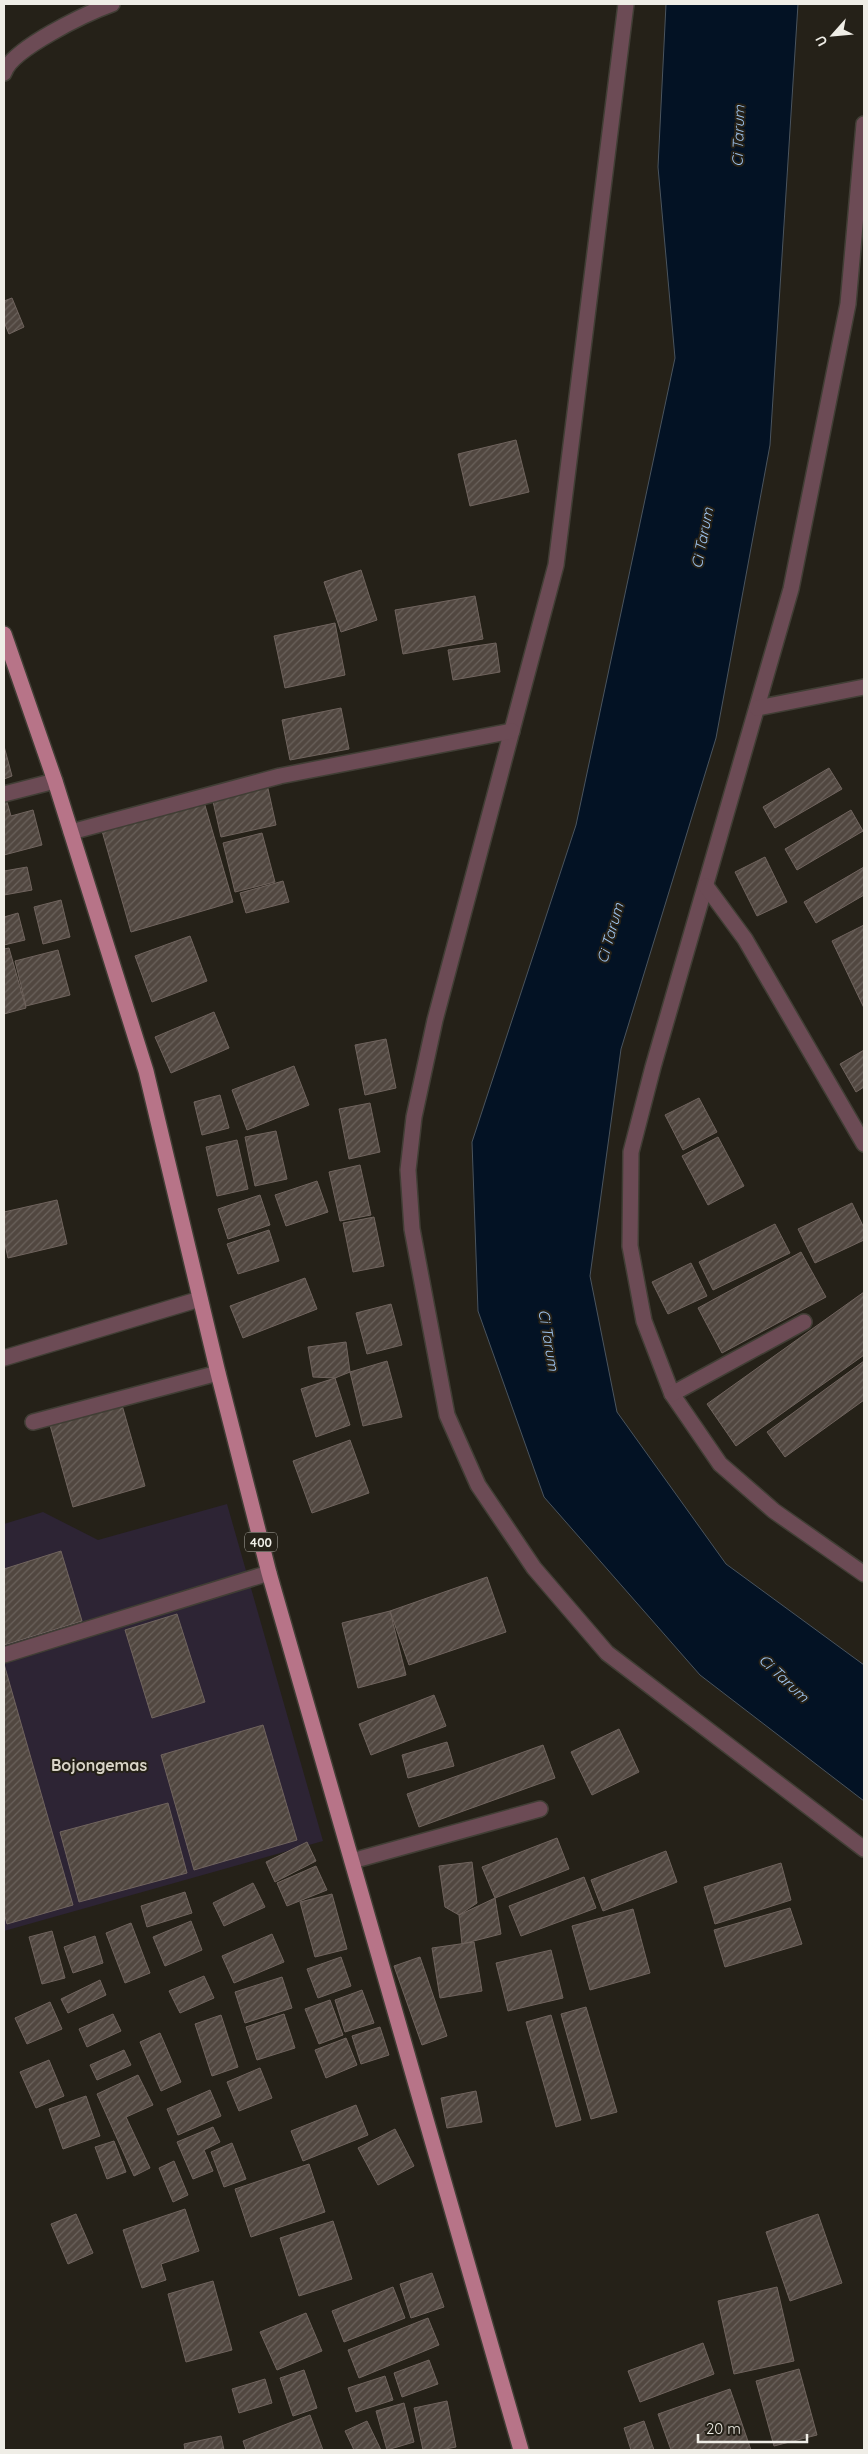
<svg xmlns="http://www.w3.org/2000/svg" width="868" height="2454" viewBox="0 0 868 2454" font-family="Quicksand,sans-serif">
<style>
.education{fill:#2d2434}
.water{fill:#031224;stroke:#4a545e}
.building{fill:url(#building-hatch);stroke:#70645e}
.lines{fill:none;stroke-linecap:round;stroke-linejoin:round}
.minor-casing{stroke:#413e35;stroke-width:18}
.major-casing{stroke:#413e35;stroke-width:18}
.minor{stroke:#6c4b55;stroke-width:15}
.major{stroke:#b77488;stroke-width:15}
.labels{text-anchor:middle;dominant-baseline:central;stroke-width:4;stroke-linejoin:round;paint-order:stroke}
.shield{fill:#252118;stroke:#b2b0a8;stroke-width:1}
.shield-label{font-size:12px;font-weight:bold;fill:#efede6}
.water-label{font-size:15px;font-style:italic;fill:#9fc5f0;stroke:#252118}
.quarter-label{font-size:16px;font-weight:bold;fill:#d9d4c7;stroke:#252118}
</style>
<defs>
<pattern id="building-hatch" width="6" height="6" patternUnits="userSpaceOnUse" patternTransform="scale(1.25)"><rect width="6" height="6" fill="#514740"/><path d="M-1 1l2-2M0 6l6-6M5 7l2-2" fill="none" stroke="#6a625c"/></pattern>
</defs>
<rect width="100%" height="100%" fill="#252118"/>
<polygon class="education" points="227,1504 323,1841 4,1931 4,1524 43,1512 98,1540"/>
<polygon class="water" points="666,4 798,4 770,445 716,738 621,1049 590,1276 617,1412 726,1564 864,1665 864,1801 700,1675 544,1497 478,1311 472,1142 576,825 675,358 658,167"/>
<g class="building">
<polygon points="12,298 24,327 9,334 4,322 4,301"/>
<polygon points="516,440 529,492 470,506 458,454"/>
<polygon points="361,570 377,620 341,632 324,582"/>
<polygon points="475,596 483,639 403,654 395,610"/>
<polygon points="335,623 345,675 285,688 274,636"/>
<polygon points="496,643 500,672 453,680 448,650"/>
<polygon points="341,708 349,749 290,760 282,720"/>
<polygon points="4,746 12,776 4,779"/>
<polygon points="829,768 842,789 775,828 763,807"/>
<polygon points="267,784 276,825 221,837 212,797"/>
<polygon points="7,802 11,816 33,810 42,845 4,855 4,803"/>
<polygon points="204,802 233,902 131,932 102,831"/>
<polygon points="851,810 863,831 797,870 785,849"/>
<polygon points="262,833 275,882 235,892 223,843"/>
<polygon points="765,857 787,902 757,916 735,872"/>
<polygon points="27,867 32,890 4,895 4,871"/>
<polygon points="864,867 864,895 816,923 804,902"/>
<polygon points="283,881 289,902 246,913 240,893"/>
<polygon points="61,900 70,937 43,944 34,907"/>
<polygon points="18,913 25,940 4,945 4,917"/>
<polygon points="864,925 864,1008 832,941"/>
<polygon points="190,936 207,981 152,1002 135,956"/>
<polygon points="9,948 26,1008 4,1014 4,949"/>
<polygon points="58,950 70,995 26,1006 15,961"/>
<polygon points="214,1012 229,1048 171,1073 155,1037"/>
<polygon points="386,1039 396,1088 365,1095 355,1045"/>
<polygon points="864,1050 864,1087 856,1092 840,1064"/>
<polygon points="294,1066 309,1105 247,1130 232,1090"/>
<polygon points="220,1095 229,1128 202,1135 194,1102"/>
<polygon points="699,1098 717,1132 683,1150 665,1115"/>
<polygon points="370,1103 380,1152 349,1159 339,1109"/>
<polygon points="276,1131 287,1179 255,1186 245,1137"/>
<polygon points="718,1137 744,1186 708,1205 682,1156"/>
<polygon points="237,1140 248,1189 217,1196 206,1147"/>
<polygon points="360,1165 371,1215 340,1221 329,1172"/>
<polygon points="317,1181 328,1212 286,1226 275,1195"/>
<polygon points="260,1195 270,1225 228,1239 218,1209"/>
<polygon points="57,1200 67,1244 8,1258 4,1240 4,1212"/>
<polygon points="852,1203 864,1228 864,1240 815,1263 798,1229"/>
<polygon points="374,1217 384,1266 353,1272 343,1223"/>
<polygon points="775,1224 790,1253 713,1290 699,1262"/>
<polygon points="269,1230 279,1261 238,1274 227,1244"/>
<polygon points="801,1252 826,1297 722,1353 698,1308"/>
<polygon points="691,1263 707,1296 668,1314 652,1282"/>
<polygon points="305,1278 317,1309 243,1338 230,1306"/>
<polygon points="864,1292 864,1355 736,1446 707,1404"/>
<polygon points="391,1304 402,1345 367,1354 356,1313"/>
<polygon points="346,1342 350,1372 335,1378 313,1377 308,1347"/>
<polygon points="387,1361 402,1417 363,1426 350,1372"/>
<polygon points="864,1361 864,1400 785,1457 767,1432"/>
<polygon points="335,1378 350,1425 316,1437 301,1389"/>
<polygon points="122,1405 145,1486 73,1507 50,1425"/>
<polygon points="350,1440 369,1493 312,1513 293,1461"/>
<polygon points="61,1551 82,1621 4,1645 4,1569"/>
<polygon points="487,1577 506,1632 409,1665 390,1611"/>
<polygon points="390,1611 406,1675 358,1688 342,1623"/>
<polygon points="177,1614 205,1702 152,1718 125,1630"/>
<polygon points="4,1664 73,1905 7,1924 4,1913"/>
<polygon points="434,1695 446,1726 371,1755 359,1724"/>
<polygon points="263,1725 297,1840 194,1870 161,1755"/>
<polygon points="619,1729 639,1772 592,1795 571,1752"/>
<polygon points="447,1742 454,1766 408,1778 402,1755"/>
<polygon points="543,1745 555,1778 419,1827 407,1794"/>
<polygon points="168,1803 187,1873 79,1902 60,1832"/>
<polygon points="557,1838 569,1869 495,1898 482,1867"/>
<polygon points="307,1842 316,1861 275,1882 266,1862"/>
<polygon points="666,1851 677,1882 603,1911 591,1880"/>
<polygon points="472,1862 477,1903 459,1915 445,1907 439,1866"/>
<polygon points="781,1863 791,1900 715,1924 704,1887"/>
<polygon points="316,1866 327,1890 287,1906 277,1883"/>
<polygon points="584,1877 596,1908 521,1936 509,1906"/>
<polygon points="253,1883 265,1907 224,1926 213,1903"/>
<polygon points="185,1892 192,1913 147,1927 141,1906"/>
<polygon points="332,1894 347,1949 315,1957 300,1902"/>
<polygon points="495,1898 501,1934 462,1944 459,1915"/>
<polygon points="790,1908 802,1944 725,1967 714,1930"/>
<polygon points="633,1909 650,1973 590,1990 572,1926"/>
<polygon points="191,1921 202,1950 165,1966 153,1937"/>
<polygon points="131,1923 150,1973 125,1983 106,1933"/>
<polygon points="52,1931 65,1978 42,1984 29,1937"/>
<polygon points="272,1934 284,1962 234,1983 222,1956"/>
<polygon points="95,1936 103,1963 73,1973 64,1947"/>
<polygon points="474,1942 482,1991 440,1998 432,1948"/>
<polygon points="551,1950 563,1998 508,2011 496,1963"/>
<polygon points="341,1957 351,1986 318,1998 307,1969"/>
<polygon points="420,1957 447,2036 422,2045 394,1966"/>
<polygon points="204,1976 214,1998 180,2013 169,1991"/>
<polygon points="282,1977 292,2008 245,2023 235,1992"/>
<polygon points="100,1980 106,1995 68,2013 61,1999"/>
<polygon points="362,1990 374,2023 345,2032 335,2000"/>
<polygon points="330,2000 343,2035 319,2044 305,2009"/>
<polygon points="50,2002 62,2029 27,2044 15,2018"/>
<polygon points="586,2007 617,2112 591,2119 561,2014"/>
<polygon points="113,2014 121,2031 87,2047 79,2029"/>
<polygon points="284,2014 295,2048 257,2060 246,2027"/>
<polygon points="221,2015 238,2067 212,2076 195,2024"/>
<polygon points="551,2015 581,2120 556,2127 526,2022"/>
<polygon points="380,2027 389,2055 361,2064 352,2036"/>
<polygon points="160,2033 181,2082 161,2091 140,2042"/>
<polygon points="346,2038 357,2065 326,2078 315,2050"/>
<polygon points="124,2050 131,2065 97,2080 90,2065"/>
<polygon points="49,2060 64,2096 36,2108 20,2072"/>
<polygon points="260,2068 272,2098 239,2111 227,2082"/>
<polygon points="138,2075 153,2105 126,2117 150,2168 134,2176 97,2094"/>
<polygon points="210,2090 221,2116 178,2135 167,2109"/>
<polygon points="476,2091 482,2122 447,2128 441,2098"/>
<polygon points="86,2096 100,2136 63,2149 49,2109"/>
<polygon points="356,2105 368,2135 303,2161 291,2131"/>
<polygon points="213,2127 220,2142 204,2150 213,2171 193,2179 177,2142"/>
<polygon points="395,2129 414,2166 378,2185 358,2148"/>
<polygon points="114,2141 126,2172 107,2179 95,2147"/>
<polygon points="232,2143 246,2179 224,2187 211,2152"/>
<polygon points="174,2161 188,2195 173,2202 159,2168"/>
<polygon points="309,2164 325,2212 251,2237 235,2189"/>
<polygon points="185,2209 199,2251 161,2264 166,2280 142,2288 123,2230"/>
<polygon points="76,2214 93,2253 68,2264 51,2224"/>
<polygon points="818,2214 842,2283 790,2301 766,2232"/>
<polygon points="333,2221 352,2279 299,2296 280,2238"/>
<polygon points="432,2273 444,2307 411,2318 400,2284"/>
<polygon points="213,2281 232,2350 186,2362 168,2294"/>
<polygon points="393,2287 405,2318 344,2342 332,2311"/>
<polygon points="777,2287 794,2361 734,2374 718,2301"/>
<polygon points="306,2313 322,2351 277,2370 260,2332"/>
<polygon points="428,2318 439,2345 359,2378 348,2350"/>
<polygon points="703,2343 714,2374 640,2402 628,2371"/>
<polygon points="429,2360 438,2384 402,2397 394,2373"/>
<polygon points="799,2369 817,2435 774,2446 756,2381"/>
<polygon points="304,2370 317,2408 293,2416 280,2378"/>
<polygon points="385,2376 393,2400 356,2412 348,2388"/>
<polygon points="265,2379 272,2403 239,2413 232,2389"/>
<polygon points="730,2389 751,2450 671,2450 658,2414"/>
<polygon points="447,2401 456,2447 440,2450 423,2450 414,2408"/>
<polygon points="404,2403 414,2442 387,2450 376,2411"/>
<polygon points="310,2415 323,2450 246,2450 243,2441"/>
<polygon points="367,2421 381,2450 354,2450 345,2431"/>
<polygon points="644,2421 654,2450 631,2450 624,2428"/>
<polygon points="221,2436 224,2450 185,2450 184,2444"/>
</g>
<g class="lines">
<g class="minor-casing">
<g id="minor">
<polyline points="626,4 556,565 435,1020 414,1117 408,1170 412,1229 447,1415 478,1485 534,1568 607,1653 864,1849"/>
<path d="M4,73c7,-24 83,-60 108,-69"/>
<polyline points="864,124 848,304 791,589 653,1067 631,1152 630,1246 644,1321 672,1394 720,1464 774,1511 864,1574"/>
<polyline points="757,708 864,687"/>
<polyline points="4,794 55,781"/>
<polyline points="71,832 280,776 512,731"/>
<polyline points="706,886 745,939 864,1144"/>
<polyline points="4,1358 200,1299"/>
<polyline points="672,1394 804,1322"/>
<polyline points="33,1422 218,1373"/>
<polyline points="4,1655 269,1573"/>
<polyline points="352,1861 540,1809"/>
</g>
</g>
<g class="major-casing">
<polyline id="major" points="4,634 55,781 146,1071 218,1373 269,1573 521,2450"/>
</g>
<use href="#minor" class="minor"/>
<use href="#major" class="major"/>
</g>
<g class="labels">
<rect class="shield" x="245" y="1532.5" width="32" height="19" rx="4"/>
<g class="shield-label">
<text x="261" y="1542">400</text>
</g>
<g class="water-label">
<text transform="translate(738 136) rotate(-88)">Ci Tarum</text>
<text transform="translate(702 538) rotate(-79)">Ci Tarum</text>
<text transform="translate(610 933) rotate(-74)">Ci Tarum</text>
<text transform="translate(549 1340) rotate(80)">Ci Tarum</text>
<text transform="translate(784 1678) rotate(43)">Ci Tarum</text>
</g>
<g class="quarter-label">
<text x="99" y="1765">Bojongemas</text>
</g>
</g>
<rect width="868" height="2454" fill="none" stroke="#efede6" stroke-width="10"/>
<g transform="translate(833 35) rotate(243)" stroke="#252118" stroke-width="4" paint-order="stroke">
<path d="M0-4L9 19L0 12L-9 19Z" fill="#efede6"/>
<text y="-8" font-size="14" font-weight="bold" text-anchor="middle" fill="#efede6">U</text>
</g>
<path d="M698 2434v8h109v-8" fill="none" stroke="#efede6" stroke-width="2.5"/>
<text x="706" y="2434" font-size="15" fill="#efede6" stroke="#252118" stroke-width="4" paint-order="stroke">20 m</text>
</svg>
